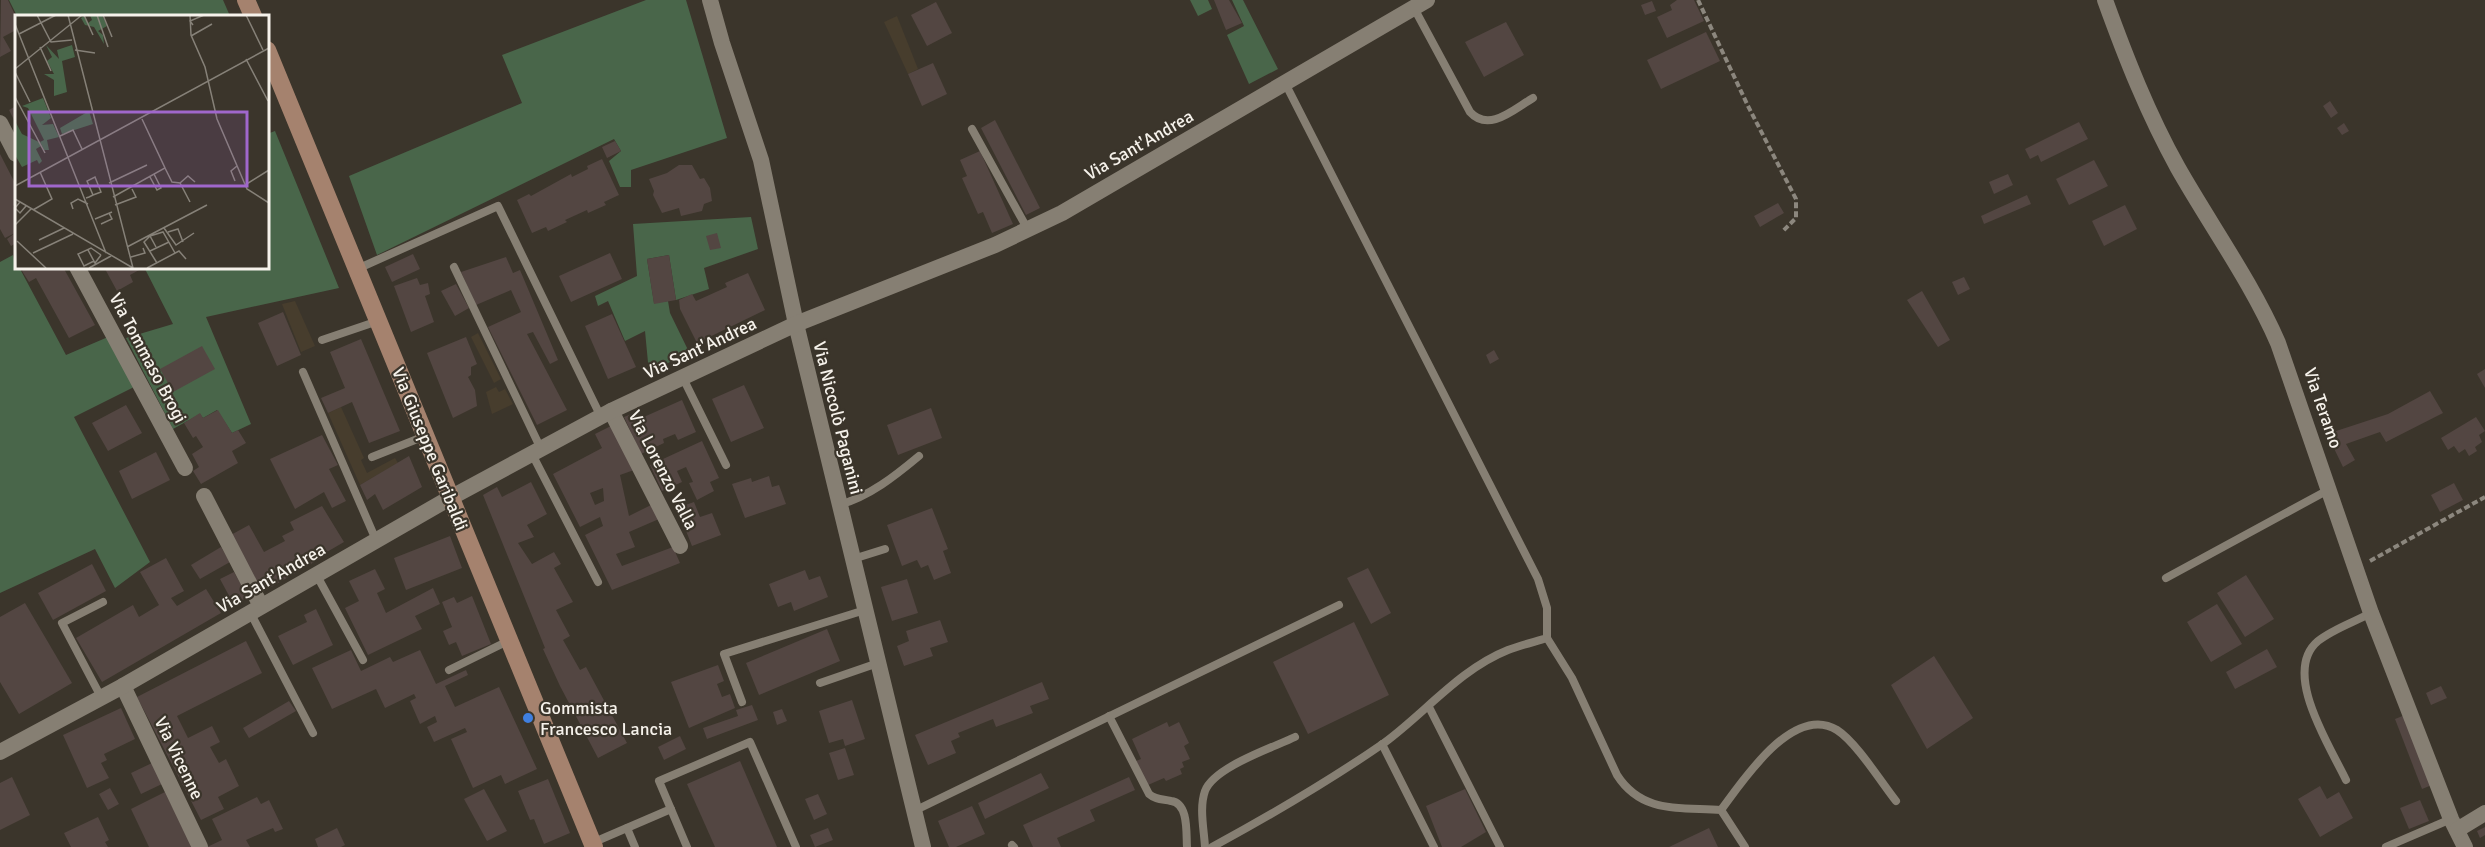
<svg xmlns="http://www.w3.org/2000/svg" width="2485" height="847" viewBox="0 0 2485 847" font-family="Signika,sans-serif">
<style>
.built{fill:#473d2d}
.green{fill:#49664a}
.building{fill:#534642;fill-rule:evenodd}
.lines{fill:none;stroke-linecap:round;stroke-linejoin:round}
.path{stroke:#8c877e;stroke-width:4;stroke-dasharray:6 3;stroke-linecap:butt}
.lane{stroke:#867f73;stroke-width:8}
.street{stroke:#867f73;stroke-width:16}
.secondary{stroke:#a5826e;stroke-width:18}
.shop-dot{fill:#3f7fe0;stroke:#3b352b;stroke-width:2}
.labels{text-anchor:middle;dominant-baseline:central;stroke-width:4.5;stroke-linejoin:round;paint-order:stroke}
.street-label{font-size:18px;fill:#f6f2eb;stroke:#3b352b}
.poi-label{font-size:18px;fill:#f6f2eb;stroke:#3b352b;text-anchor:start}
.inset-road{fill:none;stroke:#868178;stroke-width:1.5}
.view{fill:#a067cc;fill-opacity:0.15;stroke:#a067cc;stroke-width:3}
.inset-edge{fill:none;stroke:#f6f2eb;stroke-width:3}
</style>
<rect width="100%" height="100%" fill="#3b352b"/>
<g class="built">
<polygon points="897,16 918,69 908,74 884,22"/>
<polygon points="295,301 315,346 301,352 282,304"/>
<polygon points="478,333 501,379 494,383 471,337"/>
<polygon points="496,387 499,392 505,389 513,404 492,414 486,392"/>
<polygon points="341,407 364,458 361,460 367,473 395,458 398,463 360,485 328,413"/>
</g>
<g class="green">
<polygon points="9,0 223,0 230,16 17,16"/>
<polygon points="646,0 686,0 727,138 631,170 631,187 620,187 609,161 621,151 614,139 377,255 349,176 522,103 502,55"/>
<polygon points="1190,0 1208,0 1212,9 1198,16"/>
<polygon points="1232,0 1243,0 1278,69 1249,84 1227,35 1244,26"/>
<polygon points="275,131 339,288 206,317 251,424 232,433 217,410 203,418 200,414 173,429 126,338 173,324 144,267 267,267 267,134"/>
<polygon points="751,217 758,249 704,268 709,289 676,300 669,255 647,259 654,303 668,301 670,313 689,352 649,373 645,331 625,341 608,301 598,306 595,296 637,276 633,224"/>
<polygon points="13,255 16,267 19,267 66,355 108,337 134,387 74,417 150,562 115,588 95,549 0,593 0,262"/>
</g>
<g class="building">
<polygon points="1,0 8,0 16,17 16,30 3,37 11,51 0,57"/>
<polygon points="1214,0 1229,0 1242,23 1226,30"/>
<polygon points="1677,0 1694,0 1704,21 1667,38 1657,17 1672,10 1670,5"/>
<polygon points="1652,1 1656,11 1645,15 1641,5"/>
<polygon points="936,2 952,33 927,46 911,15"/>
<polygon points="1506,22 1524,55 1484,77 1465,42"/>
<polygon points="1706,32 1720,61 1661,89 1647,60"/>
<polygon points="933,63 947,94 922,106 908,74"/>
<polygon points="2330,101 2338,113 2331,118 2323,106"/>
<polygon points="16,106 16,124 9,110"/>
<polygon points="995,120 1040,208 1026,215 981,128"/>
<polygon points="2079,122 2088,139 2041,162 2038,155 2030,159 2025,149"/>
<polygon points="2344,123 2349,131 2342,135 2337,128"/>
<polygon points="615,141 621,151 607,158 602,147"/>
<polygon points="980,151 1013,224 992,233 983,212 978,214 962,178 967,176 960,160"/>
<polygon points="0,154 16,185 16,204 13,206 16,212 16,243 11,246 7,239 15,233 5,238 0,229"/>
<polygon points="602,159 619,195 604,202 606,205 588,213 587,210 565,220 567,222 548,231 546,227 532,233 517,200 529,194 531,196 571,174 572,177 588,169 587,166"/>
<polygon points="2094,160 2108,186 2069,205 2056,179"/>
<polygon points="679,165 692,165 700,179 704,178 710,188 712,201 704,204 702,211 681,216 679,208 662,213 653,195 654,191 649,179 667,173"/>
<polygon points="2008,174 2013,185 1994,194 1989,182"/>
<polygon points="2027,195 2031,204 1984,224 1981,216"/>
<polygon points="1778,203 1784,213 1760,227 1754,216"/>
<polygon points="2125,205 2137,229 2104,246 2092,221"/>
<polygon points="717,233 721,248 710,250 706,236"/>
<polygon points="610,253 622,279 571,302 559,276"/>
<polygon points="413,254 420,269 392,282 385,267"/>
<polygon points="669,255 676,300 654,304 647,259"/>
<polygon points="506,257 513,273 520,270 558,360 550,364 533,332 527,334 567,410 537,425 488,327 521,312 511,290 476,305 461,272"/>
<polygon points="28,267 63,267 95,325 69,338 36,278 29,282 22,271"/>
<polygon points="104,267 140,267 141,269 130,275 133,282 117,291"/>
<polygon points="748,273 765,310 697,343 680,309 679,300 692,294 696,301 727,287 725,283"/>
<polygon points="1964,277 1970,289 1958,295 1952,282"/>
<polygon points="417,278 420,285 428,283 430,294 425,296 434,322 411,332 394,286"/>
<polygon points="456,284 469,308 455,316 441,291"/>
<polygon points="1922,291 1950,340 1938,347 1907,300"/>
<polygon points="283,312 301,355 277,366 258,323"/>
<polygon points="612,314 636,367 608,379 585,326"/>
<polygon points="466,337 477,364 471,367 471,375 468,377 475,390 477,406 453,418 427,353"/>
<polygon points="361,339 400,431 369,443 352,402 328,413 321,398 345,388 330,352"/>
<polygon points="202,346 215,369 173,392 160,369"/>
<polygon points="1494,350 1499,359 1490,364 1486,355"/>
<polygon points="2485,369 2485,388 2477,374"/>
<polygon points="744,385 764,428 731,442 712,399"/>
<polygon points="2430,391 2443,413 2386,442 2380,432 2346,444 2355,460 2343,467 2327,434 2388,414"/>
<polygon points="682,400 696,432 678,440 675,434 663,439 664,443 641,454 624,417 634,413 637,420"/>
<polygon points="126,405 142,433 108,451 92,423"/>
<polygon points="931,408 942,438 898,455 887,425"/>
<polygon points="218,410 232,433 238,430 246,443 232,451 238,463 201,484 193,471 199,467 192,454 203,447 196,436 193,438 184,423 200,413 203,418"/>
<polygon points="2476,417 2485,431 2479,435 2482,442 2475,447 2477,451 2469,456 2465,449 2459,453 2454,446 2448,450 2441,438"/>
<path d="M611,426l23,44 -14,5 9,41 24,-12 6,15 -30,13 6,15 -19,7 6,12 51,-19 7,16 -68,27 -27,-55 18,-9 -3,-9 -20,10 -27,-53 49,-26 -7,-14zM603,488l1,13 -9,4 -5,-12z"/>
<polygon points="322,435 338,465 329,469 346,501 332,508 324,492 295,509 270,459"/>
<polygon points="702,441 719,478 710,482 714,491 697,500 689,483 693,482 686,467 677,471 682,482 662,491 650,465"/>
<polygon points="156,452 170,480 132,499 119,471"/>
<polygon points="409,456 422,487 383,510 375,494 367,500 360,485"/>
<polygon points="769,476 772,487 779,485 786,504 745,518 732,484 751,478 752,482"/>
<polygon points="531,482 547,514 527,525 534,537 518,543 532,564 554,552 561,564 554,568 573,602 556,610 570,636 563,640 580,670 586,667 627,743 598,758 560,686 543,649 545,648 483,495 497,487 502,497"/>
<polygon points="2454,483 2463,500 2440,512 2431,495"/>
<polygon points="694,502 700,517 712,513 721,535 692,546 677,508"/>
<polygon points="322,506 344,542 320,556 321,558 261,593 229,536 249,525 264,552 285,541 282,536 294,530 290,522"/>
<polygon points="932,508 948,549 943,551 951,573 934,580 928,565 921,568 917,560 902,566 887,525"/>
<polygon points="450,536 462,568 406,590 394,558"/>
<polygon points="221,547 230,562 200,579 191,565"/>
<polygon points="166,558 184,591 171,598 177,606 206,589 221,613 102,682 76,638 133,605 139,617 159,605 140,572"/>
<polygon points="92,564 106,591 53,620 38,593"/>
<polygon points="1368,568 1391,613 1371,624 1347,578"/>
<polygon points="375,569 385,589 377,593 386,613 433,588 440,604 415,616 422,629 368,655 345,608 359,601 349,581"/>
<polygon points="805,570 809,580 820,576 828,597 794,611 791,602 778,607 769,584"/>
<polygon points="234,572 248,597 234,605 220,579"/>
<polygon points="2246,575 2274,619 2245,637 2217,593"/>
<polygon points="907,579 918,613 892,621 881,587"/>
<polygon points="472,596 491,644 462,656 456,642 449,645 443,631 452,627 442,602 454,597 457,603"/>
<polygon points="25,603 72,683 19,714 0,682 0,617"/>
<polygon points="2217,604 2242,644 2211,662 2187,622"/>
<polygon points="316,609 333,645 293,665 278,636 307,622 304,615"/>
<polygon points="940,620 948,642 930,648 933,656 904,666 897,646 909,641 906,631"/>
<polygon points="1354,622 1389,695 1308,734 1273,662"/>
<polygon points="827,629 840,661 759,695 746,663"/>
<polygon points="246,641 262,673 177,716 188,738 212,726 220,742 210,747 219,763 226,759 239,786 218,797 224,809 201,820 137,697"/>
<polygon points="2267,649 2277,667 2235,689 2226,672"/>
<polygon points="351,650 361,671 390,657 393,662 420,650 436,684 466,670 468,675 445,686 455,707 499,687 537,769 505,784 501,775 473,788 451,739 467,732 465,728 434,742 427,727 437,722 435,716 420,724 410,701 416,698 414,694 385,708 376,689 332,709 312,668"/>
<polygon points="1934,656 1973,718 1927,749 1891,685"/>
<polygon points="718,665 724,681 717,684 722,697 730,694 735,708 689,728 671,682"/>
<polygon points="1042,682 1049,699 1030,706 1033,713 996,727 993,719 958,733 960,737 951,741 956,753 928,765 915,735"/>
<polygon points="2441,686 2447,698 2431,705 2426,693"/>
<polygon points="852,700 865,739 845,746 843,739 829,743 819,711"/>
<polygon points="289,701 296,711 249,738 243,728"/>
<polygon points="752,705 758,720 707,739 703,728 738,716 736,710"/>
<polygon points="121,708 135,739 104,754 107,760 101,763 109,778 87,788 63,735"/>
<polygon points="782,709 787,721 777,725 773,712"/>
<polygon points="2405,715 2432,785 2422,789 2395,719"/>
<polygon points="1167,722 1169,727 1179,722 1189,743 1184,746 1190,759 1182,762 1184,767 1180,769 1182,774 1166,781 1164,778 1148,785 1136,761 1141,759 1132,739"/>
<polygon points="680,736 686,749 664,760 658,747"/>
<polygon points="845,748 854,775 838,780 829,753"/>
<polygon points="740,761 777,847 715,847 687,784"/>
<polygon points="152,763 162,784 141,794 131,773"/>
<polygon points="1041,773 1049,788 985,819 978,803"/>
<polygon points="12,777 30,815 0,830 0,783"/>
<polygon points="1129,777 1135,790 1090,810 1095,821 1057,838 1061,847 1033,847 1023,825"/>
<polygon points="548,779 570,833 544,844 534,819 530,820 518,791"/>
<polygon points="2320,786 2327,799 2339,792 2353,818 2320,837 2298,799"/>
<polygon points="110,788 119,804 108,810 99,794"/>
<polygon points="484,789 507,831 487,841 464,799"/>
<polygon points="1465,789 1486,832 1461,847 1442,847 1426,806"/>
<polygon points="165,792 192,847 149,847 131,809"/>
<polygon points="818,794 827,814 814,820 805,799"/>
<polygon points="257,797 261,804 269,800 283,829 275,832 273,828 246,840 250,847 207,847 222,840 212,819"/>
<polygon points="2420,800 2429,821 2409,829 2400,808"/>
<polygon points="972,806 985,834 956,847 949,847 938,821"/>
<polygon points="98,817 109,840 105,842 108,847 71,847 64,833"/>
<polygon points="2485,827 2485,835 2480,838 2477,831"/>
<polygon points="337,828 345,845 341,847 318,847 315,839"/>
<polygon points="828,828 833,840 815,847 810,835"/>
<polygon points="1709,828 1718,847 1669,847"/>
</g>
<g class="lines">
<g class="path">
<polyline points="1698,0 1748,106 1796,199 1796,218 1783,231"/>
<polyline points="2370,561 2485,497"/>
</g>
<g class="lane">
<path d="M1414,8l56,104c19,21 44,-3 63,-14"/>
<polyline points="972,129 1028,230"/>
<polyline points="454,267 541,449"/>
<polyline points="357,269 498,206 601,417"/>
<polyline points="322,340 378,321"/>
<polyline points="303,372 376,540"/>
<polyline points="683,378 726,465"/>
<polyline points="532,454 598,582"/>
<polyline points="372,457 425,436"/>
<path d="M839,505c31,-9 56,-29 80,-49"/>
<polyline points="853,559 885,549"/>
<polyline points="316,574 363,660"/>
<polyline points="2166,578 2330,489"/>
<polyline points="250,612 313,733"/>
<path d="M1547,638l25,40 45,97c25,39 63,32 104,35l24,37"/>
<polyline points="449,670 508,641"/>
<polyline points="820,683 878,663"/>
<polyline points="101,697 62,623 103,602"/>
<polyline points="742,702 724,654 865,610"/>
<polyline points="1429,707 1500,847"/>
<path d="M1109,716l40,78c7,6 13,5 22,7 18,2 15,33 16,46"/>
<polyline points="1382,744 1434,847"/>
<path d="M2346,780c-16,-34 -65,-108 -28,-139 15,-12 36,-19 53,-28"/>
<path d="M1721,810c21,-28 72,-107 116,-80 19,12 44,52 59,71"/>
<polyline points="914,811 1339,605"/>
<polyline points="627,828 635,847"/>
<polyline points="592,843 671,809"/>
<polyline points="1012,845 1014,847"/>
<polyline points="687,847 659,781 750,742 796,847"/>
<path d="M1205,847c-1,-18 -6,-39 0,-56 9,-24 67,-43 90,-54"/>
<path d="M1212,847c59,-32 117,-66 172,-104 41,-30 76,-74 124,-93 13,-5 26,-8 39,-12v-30l-9,-29 -253,-496"/>
<polyline points="2386,847 2451,819"/>
</g>
<g class="street">
<polyline points="710,0 722,43 761,160 796,324 923,847"/>
<path d="M2105,0c21,58 43,114 73,168 33,58 74,115 100,175l93,270 80,206 14,28"/>
<polyline points="0,123 16,154"/>
<polyline points="77,267 185,468"/>
<polyline points="611,411 680,546"/>
<polyline points="204,496 261,606"/>
<polyline points="123,686 200,847"/>
<polyline points="0,752 123,686 450,498 611,411 796,324 995,245 1062,213 1427,0"/>
<polyline points="2457,830 2485,813"/>
</g>
<g class="secondary">
<polyline points="246,0 253,16"/>
<polyline points="267,50 594,847"/>
</g>
</g>
<circle class="shop-dot" cx="528" cy="718" r="6"/>
<g class="labels">
<g class="street-label">
<text transform="translate(1139 145) rotate(-30)">Via Sant'Andrea</text>
<text transform="translate(700 348) rotate(-25)">Via Sant'Andrea</text>
<text transform="translate(148 358) rotate(62)">Via Tommaso Brogi</text>
<text transform="translate(2323 408) rotate(71)">Via Teramo</text>
<text transform="translate(838 418) rotate(76)">Via Niccolò Paganini</text>
<text transform="translate(430 449) rotate(68)">Via Giuseppe Garibaldi</text>
<text transform="translate(663 470) rotate(63)">Via Lorenzo Valla</text>
<text transform="translate(271 578) rotate(-30)">Via Sant'Andrea</text>
<text transform="translate(179 758) rotate(64)">Via Vicenne</text>
</g>
<g class="poi-label">
<text x="540" y="708">Gommista<tspan x="540" dy="21">Francesco Lancia</tspan></text>
</g>
</g>
<g transform="translate(15 15)">
<rect width="254" height="254" fill="#3b352b"/>
<path d="M75,0h12l5,11 -9,5 5,4 1,9 -10,-17 -9,-2 -4,-7 3,-2 4,7 4,-3zM31,30l13,14 -2,-9 15,-5 3,12 -13,4 5,31 -13,4v-16l-10,-6h10l-7,-13 5,-4zM28,83l8,20 -9,7 11,-1 6,13 -12,3 2,10h-5l-4,-8 4,-2 -16,-32 -6,-2zM74,96l4,13 -31,10 -2,-6zM0,106l7,13 17,8 2,4 -5,3 6,12 -3,3 -2,-4 -15,7 -7,-12z" fill="#49664a"/>
<path class="inset-road" d="M22,0l14,27 21,-2M53,0l65,253M69,0l9,20M82,0l11,32M88,0l9,22M175,0l1,20 14,32 12,52 30,70 22,14M231,0l17,35M0,9l91,229M178,10l-3,-4 14,-6M4,19l37,-19M176,21l21,-12M25,32l11,24M60,35l20,3M231,44l22,42M0,54l67,-54M0,57l15,30M0,82l30,56M45,121l13,-6 9,19M150,153l7,14 8,1 10,19M135,162l7,13 4,-2 -7,-14M220,166l-4,-10 6,-5M94,168l38,-18M165,168l8,-7 7,6M230,170l24,-15M0,171l254,-138M98,182l52,-29 -23,-49M71,183l3,-1 4,-2 8,-3 -6,-15 -8,4 6,14M0,184l118,69M5,187l-5,6 5,5 6,-7M100,190l21,-8 -4,-8M58,194l-2,-6 7,-4 10,5M18,195l19,-11 -12,-27M80,204l17,-7M86,209l11,-5 -3,-6M0,210l16,-16M149,213l12,17 18,-12M153,217l10,-3 5,13M0,218l1,35M135,221l13,-4 12,21M24,225l25,-12M2,226l29,27M112,232l80,-42M141,232l-6,-11 -6,6 13,21M73,235l7,13 6,-8M135,236l19,-9M18,238l40,-19M116,242l14,-4 -2,-5M79,246l-10,5 -6,-12 13,-6 10,7M74,253l22,-12M132,253l32,-17 7,8"/>
<path class="view" d="M14,97h218v74h-218z"/>
<rect width="254" height="254" class="inset-edge"/>
</g>
</svg>
